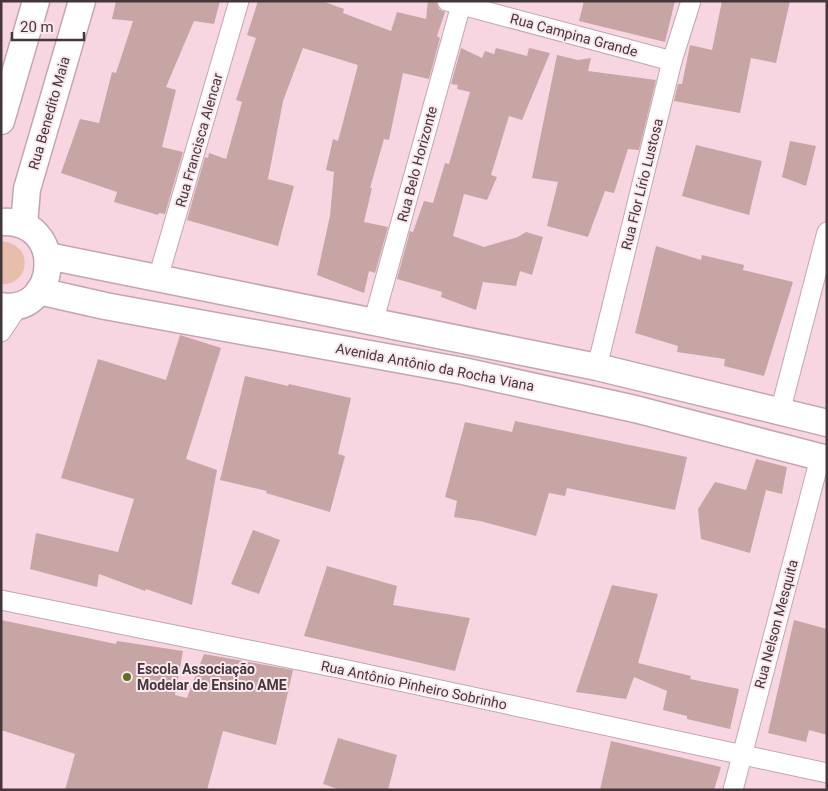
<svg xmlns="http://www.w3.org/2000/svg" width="828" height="791" viewBox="0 0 828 791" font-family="Roboto,sans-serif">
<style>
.green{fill:#e7bdab}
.building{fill:#c7a5a4}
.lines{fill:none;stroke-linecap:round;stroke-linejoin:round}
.street-casing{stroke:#c4a5b1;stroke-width:21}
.secondary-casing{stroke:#c4a5b1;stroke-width:29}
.street{stroke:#fff;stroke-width:19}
.secondary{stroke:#fff;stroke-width:26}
.poi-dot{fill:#5f7221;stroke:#fbe7ee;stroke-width:2}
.labels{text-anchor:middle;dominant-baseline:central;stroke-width:4;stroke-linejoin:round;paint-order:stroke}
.street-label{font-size:14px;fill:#44373c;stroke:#fbe7ee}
.poi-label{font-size:14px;font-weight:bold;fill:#44373c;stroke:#fbe7ee;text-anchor:start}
</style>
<rect width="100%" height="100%" fill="#f7d6e2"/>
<path class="green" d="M1,241c36,4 27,46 0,43z"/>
<g class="building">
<polygon points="116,1 220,1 214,24 194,21 166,87 176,90 162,147 183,152 165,214 159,213 158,215 114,202 117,192 61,173 80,119 99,123 112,72 116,73 133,21 112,19"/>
<polygon points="258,1 322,1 344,9 343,13 391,31 397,12 426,19 428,1 436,1 439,9 445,12 437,36 440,38 429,79 403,73 389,140 384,139 370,188 372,188 364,222 388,227 375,273 369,271 364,293 317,275 330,216 334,172 326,170 333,139 338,141 358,65 303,48 283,101 268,179 294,186 278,246 187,220 205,157 208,158 209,153 226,159 242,102 236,100 256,38 247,35"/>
<polygon points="584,1 675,1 665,42 579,21"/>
<polygon points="722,1 790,1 776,63 751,58 740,113 674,101 678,84 682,84 690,45 712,50"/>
<polygon points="461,48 482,58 485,51 494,54 496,48 527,56 529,48 550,53 522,120 509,116 491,175 497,177 487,200 464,194 453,236 484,247 518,237 526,232 543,237 532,275 520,271 516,286 483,282 476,310 441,297 442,292 397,279 410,231 413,232 424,201 433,203 445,163 449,164 470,92 457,89 458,85 451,84"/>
<polygon points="557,55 578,60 591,58 588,71 656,80 639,150 628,149 614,193 605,191 588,237 547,226 558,182 532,178"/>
<polygon points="790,141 816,146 806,186 782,177"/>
<polygon points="696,145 762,161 749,215 682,196"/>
<polygon points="656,246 701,260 702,255 744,265 743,270 793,282 764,376 724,366 725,359 677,352 678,346 635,333"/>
<polygon points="180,335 221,348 186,459 217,470 192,605 146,589 145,591 99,574 97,587 30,569 36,533 118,552 134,499 61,478 98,359 166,380"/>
<polygon points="245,376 288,386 289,384 351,398 338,454 345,456 330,512 266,493 267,491 220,480"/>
<polygon points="515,421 687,457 675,510 567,488 565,496 549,493 536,536 480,521 454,517 457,501 445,497 465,422 512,432"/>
<polygon points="756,459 787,467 782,494 766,490 750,553 701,539 698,509 715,482 746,490"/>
<polygon points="253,530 280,540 259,594 231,584"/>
<polygon points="327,566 397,586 393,605 470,618 455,671 304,636"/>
<polygon points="612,585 658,594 638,663 691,676 690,679 739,689 730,729 687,719 687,716 663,710 667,691 634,677 626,699 576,692"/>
<polygon points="1,620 116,644 117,641 183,651 175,695 187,698 204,654 293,670 276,745 223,731 207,790 65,790 75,754 1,730"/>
<polygon points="794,620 827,629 827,735 809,730 806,742 768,733"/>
<polygon points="338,738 397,755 388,790 341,790 323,784"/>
<polygon points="611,741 721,767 714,790 600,790"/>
</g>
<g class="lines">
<g class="street-casing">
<g id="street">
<polyline points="447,1 672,61"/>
<polyline points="158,278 239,1"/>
<polyline points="373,323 461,5"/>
<polyline points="1,332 19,305"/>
<polyline points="597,367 672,61 691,1"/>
<polyline points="780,412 827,232"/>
<polyline points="1,600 343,669 827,773"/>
<polyline points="733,790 820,458"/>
</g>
</g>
<g class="secondary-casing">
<g id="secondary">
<polyline points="1,121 36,1"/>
<path d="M1,222c66,-4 58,94 0,84"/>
<polyline points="24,225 27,189 82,1"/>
<polyline points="48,256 597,367 827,423"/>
<polyline points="39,291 105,306 463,371 635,409 827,459"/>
</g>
</g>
<use href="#street" class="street"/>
<use href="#secondary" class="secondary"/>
</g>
<circle class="poi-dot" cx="127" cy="677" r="5"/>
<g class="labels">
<g class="street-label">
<text transform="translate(574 35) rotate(15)">Rua Campina Grande</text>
<text transform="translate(49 113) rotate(-74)">Rua Benedito Maia</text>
<text transform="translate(199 140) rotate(-74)">Rua Francisca Alencar</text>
<text transform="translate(417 164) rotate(-75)">Rua Belo Horizonte</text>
<text transform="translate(642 184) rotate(-76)">Rua Flor Lírio Lustosa</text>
<text transform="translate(435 367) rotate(11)">Avenida Antônio da Rocha Viana</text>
<text transform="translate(776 624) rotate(-75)">Rua Nelson Mesquita</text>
<text transform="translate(414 685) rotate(12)">Rua Antônio Pinheiro Sobrinho</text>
</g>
<g class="poi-label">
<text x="137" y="669">Escola Associação<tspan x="137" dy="16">Modelar de Ensino AME</tspan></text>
</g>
</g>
<rect width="828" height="791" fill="none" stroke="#44373c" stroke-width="5"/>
<path d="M12 32v8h72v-8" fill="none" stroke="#44373c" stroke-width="2.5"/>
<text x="20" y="32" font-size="15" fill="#44373c" stroke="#fbe7ee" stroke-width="4" paint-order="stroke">20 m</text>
</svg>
